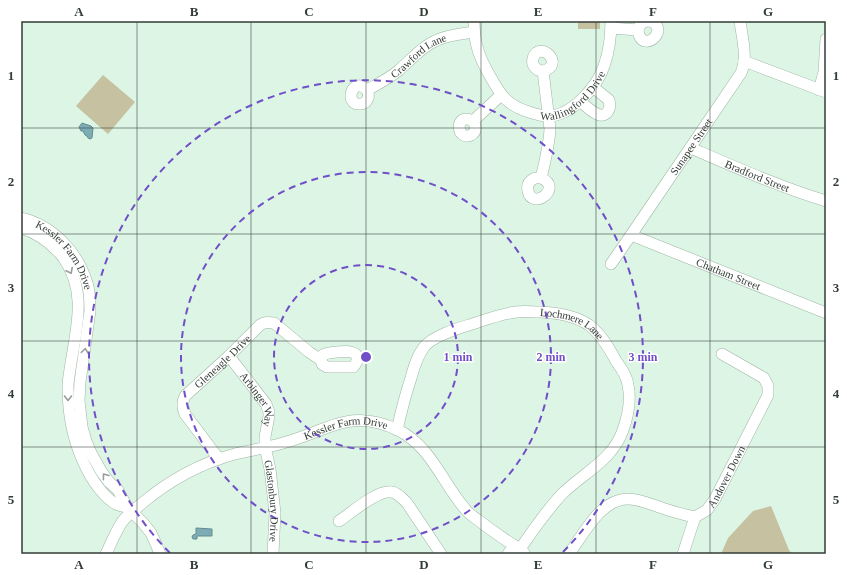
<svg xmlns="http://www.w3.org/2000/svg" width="847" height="575" viewBox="0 0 847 575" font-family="Georgia,serif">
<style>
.green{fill:#c6c2a1}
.water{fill:#7cacb5;stroke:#668b8f}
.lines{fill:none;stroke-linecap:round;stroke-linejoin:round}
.minor-casing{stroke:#9db5a5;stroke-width:12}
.minor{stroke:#fff;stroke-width:11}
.oneway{stroke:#999e9a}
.grid{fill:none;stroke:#333d36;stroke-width:1;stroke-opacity:0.55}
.ring{fill:none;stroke:#704fc8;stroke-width:2;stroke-dasharray:7 5}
.labels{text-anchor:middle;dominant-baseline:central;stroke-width:3;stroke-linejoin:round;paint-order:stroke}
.street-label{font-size:11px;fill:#333d36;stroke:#fff}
.centre{fill:#704fc8;stroke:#fff;stroke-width:2}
.ring-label{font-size:12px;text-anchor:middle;font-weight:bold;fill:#704fc8;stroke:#fff;stroke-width:3;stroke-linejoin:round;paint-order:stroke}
.neatline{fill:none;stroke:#333d36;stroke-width:1.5}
.grid-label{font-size:13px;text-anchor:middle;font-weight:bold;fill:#333d36}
</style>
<rect width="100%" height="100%" fill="#dcf5e4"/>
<g class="green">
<rect x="578" y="21" width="22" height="8"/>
<polygon points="103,75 135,102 108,134 76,106"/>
<polygon points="771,506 789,550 792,554 721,554 728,538 753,511"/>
</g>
<g class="water">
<polygon points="82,123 91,126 93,128 92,138 90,139 88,138 87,136 85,135 83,131 81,131 79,127"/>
<polygon points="196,528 212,529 212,536 197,536 197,539 193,539 192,537 193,535 196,534"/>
</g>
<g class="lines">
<g class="minor-casing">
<g id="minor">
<path id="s1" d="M474,21c0,22 5,36 16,55 11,20 17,29 39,36 6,2 12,4 18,4 24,1 50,-29 57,-50 5,-14 7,-29 7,-45"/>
<path d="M647,21c-6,1 -11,7 -8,14 7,18 32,-8 10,-14"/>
<polyline points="611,28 638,30"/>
<polyline points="744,61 826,92"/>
<path id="s2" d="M367,90c3,6 1,13 -6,14 -18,2 -9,-29 6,-14 11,-6 23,-12 32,-20 12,-10 21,-22 36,-29 12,-6 26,-7 39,-9"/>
<polyline points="819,90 824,72 826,39"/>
<path d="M580,101c8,7 25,25 30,5l-1,-6 -16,-13"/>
<path d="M473,121c-19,-10 -17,21 -2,14 6,-3 5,-9 2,-14l28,-26"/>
<path id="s3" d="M691,148c44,19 89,39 135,53"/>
<path d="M541,178c23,10 -9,33 -13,13 -2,-9 5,-14 13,-13 4,-16 8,-32 9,-49l-7,-58c23,-6 -3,-32 -10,-13 -2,8 4,13 10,13"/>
<path id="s4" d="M21,218c32,7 57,35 66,65 3,9 3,18 3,28l-10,71 -1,19 3,26 4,14 5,12 10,18 8,11 9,8 9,17 16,16 8,10 5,11 4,10"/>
<path d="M21,228c17,5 31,16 42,29 24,34 14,68 8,106 -1,8 -3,16 -3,24 0,32 6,60 22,88 5,9 16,24 26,29 3,2 7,2 11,3"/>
<path id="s5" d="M631,235l195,78"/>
<path id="s6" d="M611,264l20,-29 110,-162c7,-16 1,-35 -1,-52"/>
<path id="s7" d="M229,356l37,48 3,8v4l-4,21v10l5,22 5,44 -2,41"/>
<path id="s8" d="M397,430c4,-18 8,-34 14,-52 3,-11 6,-22 13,-31 9,-11 32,-18 45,-22 16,-5 31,-11 47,-13 8,-1 16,0 24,0 17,1 34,3 49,13 12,9 20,23 27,36 5,7 11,15 12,24 3,14 0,31 -5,45 -10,30 -40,43 -61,64 -16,17 -29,36 -42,55"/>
<path id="s9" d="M219,459l-34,-45c-3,-7 -3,-12 0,-18l44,-40 31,-31c5,-3 8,-3 14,-2l35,29 12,8 1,4 5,3h26c5,-5 7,-13 -2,-15 -5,-1 -24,0 -28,3l-2,5"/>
<path d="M339,521c12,-8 39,-32 53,-29 6,1 11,7 15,11l34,51"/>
<path id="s10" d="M106,554c5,-11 10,-23 16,-32 5,-7 12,-12 18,-17 27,-23 61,-42 95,-51 16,-4 32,-6 48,-11 45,-12 67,-36 115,-13 33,16 45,54 68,80 3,4 8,7 12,10 13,10 27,20 42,29l4,4"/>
<polyline points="508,554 514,546"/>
<path id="s11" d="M569,554c10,-14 19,-30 31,-42 24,-23 42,-10 68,-2 9,3 18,5 27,7l12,-7 8,-11 53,-104v-9l-4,-8 -42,-24"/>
<polyline points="683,554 695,517"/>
</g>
</g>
<use href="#minor" class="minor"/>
</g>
<defs><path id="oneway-chevron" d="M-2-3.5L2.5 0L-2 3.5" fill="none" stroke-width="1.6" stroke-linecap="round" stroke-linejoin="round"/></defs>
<g class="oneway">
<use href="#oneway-chevron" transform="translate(70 271) rotate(63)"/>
<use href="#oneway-chevron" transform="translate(85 351) rotate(-82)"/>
<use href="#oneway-chevron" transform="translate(68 398) rotate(90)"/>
<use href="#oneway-chevron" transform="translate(105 476) rotate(-127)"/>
</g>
<path class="grid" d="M137,21v533M251,21v533M366,21v533M481,21v533M596,21v533M710,21v533M21,128h805M21,234h805M21,341h805M21,447h805"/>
<g class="ring">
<circle cx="366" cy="357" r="92"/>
<circle cx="366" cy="357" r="185"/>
<path d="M170 553A277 277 0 1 1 562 553"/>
</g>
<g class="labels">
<g class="street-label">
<text stroke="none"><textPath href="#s2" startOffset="118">Crawford Lane</textPath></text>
<text stroke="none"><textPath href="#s1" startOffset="165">Wallingford Drive</textPath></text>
<text stroke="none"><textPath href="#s6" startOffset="142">Sunapee Street</textPath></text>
<text stroke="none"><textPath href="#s3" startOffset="72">Bradford Street</textPath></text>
<text stroke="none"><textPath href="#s4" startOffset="60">Kessler Farm Drive</textPath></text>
<text stroke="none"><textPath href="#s5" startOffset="105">Chatham Street</textPath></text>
<text stroke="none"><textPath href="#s8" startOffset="246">Lochmere Lane</textPath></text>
<text stroke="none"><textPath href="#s9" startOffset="126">Gleneagle Drive</textPath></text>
<text stroke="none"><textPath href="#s7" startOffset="53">Arbinger Way</textPath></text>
<text stroke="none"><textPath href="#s10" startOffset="284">Kessler Farm Drive</textPath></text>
<text stroke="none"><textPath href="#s11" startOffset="206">Andover Down</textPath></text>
<text stroke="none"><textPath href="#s7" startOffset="159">Glastonbury Drive</textPath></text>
</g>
</g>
<circle cx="366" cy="357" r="6" class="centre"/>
<g class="ring-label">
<text x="458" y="361">1 min</text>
<text x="551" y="361">2 min</text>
<text x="643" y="361">3 min</text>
</g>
<rect width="847" height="575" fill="none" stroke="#ffffff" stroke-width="44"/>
<rect x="22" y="22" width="803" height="531" class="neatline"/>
<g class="grid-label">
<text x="79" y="16">A</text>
<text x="194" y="16">B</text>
<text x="309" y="16">C</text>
<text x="424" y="16">D</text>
<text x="538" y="16">E</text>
<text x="653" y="16">F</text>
<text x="768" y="16">G</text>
<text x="11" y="80">1</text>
<text x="836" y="80">1</text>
<text x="11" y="186">2</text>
<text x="836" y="186">2</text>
<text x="11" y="292">3</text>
<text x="836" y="292">3</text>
<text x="11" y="398">4</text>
<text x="836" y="398">4</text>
<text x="11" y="504">5</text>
<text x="836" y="504">5</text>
<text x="79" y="569">A</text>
<text x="194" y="569">B</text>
<text x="309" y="569">C</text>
<text x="424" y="569">D</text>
<text x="538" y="569">E</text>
<text x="653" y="569">F</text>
<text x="768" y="569">G</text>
</g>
</svg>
